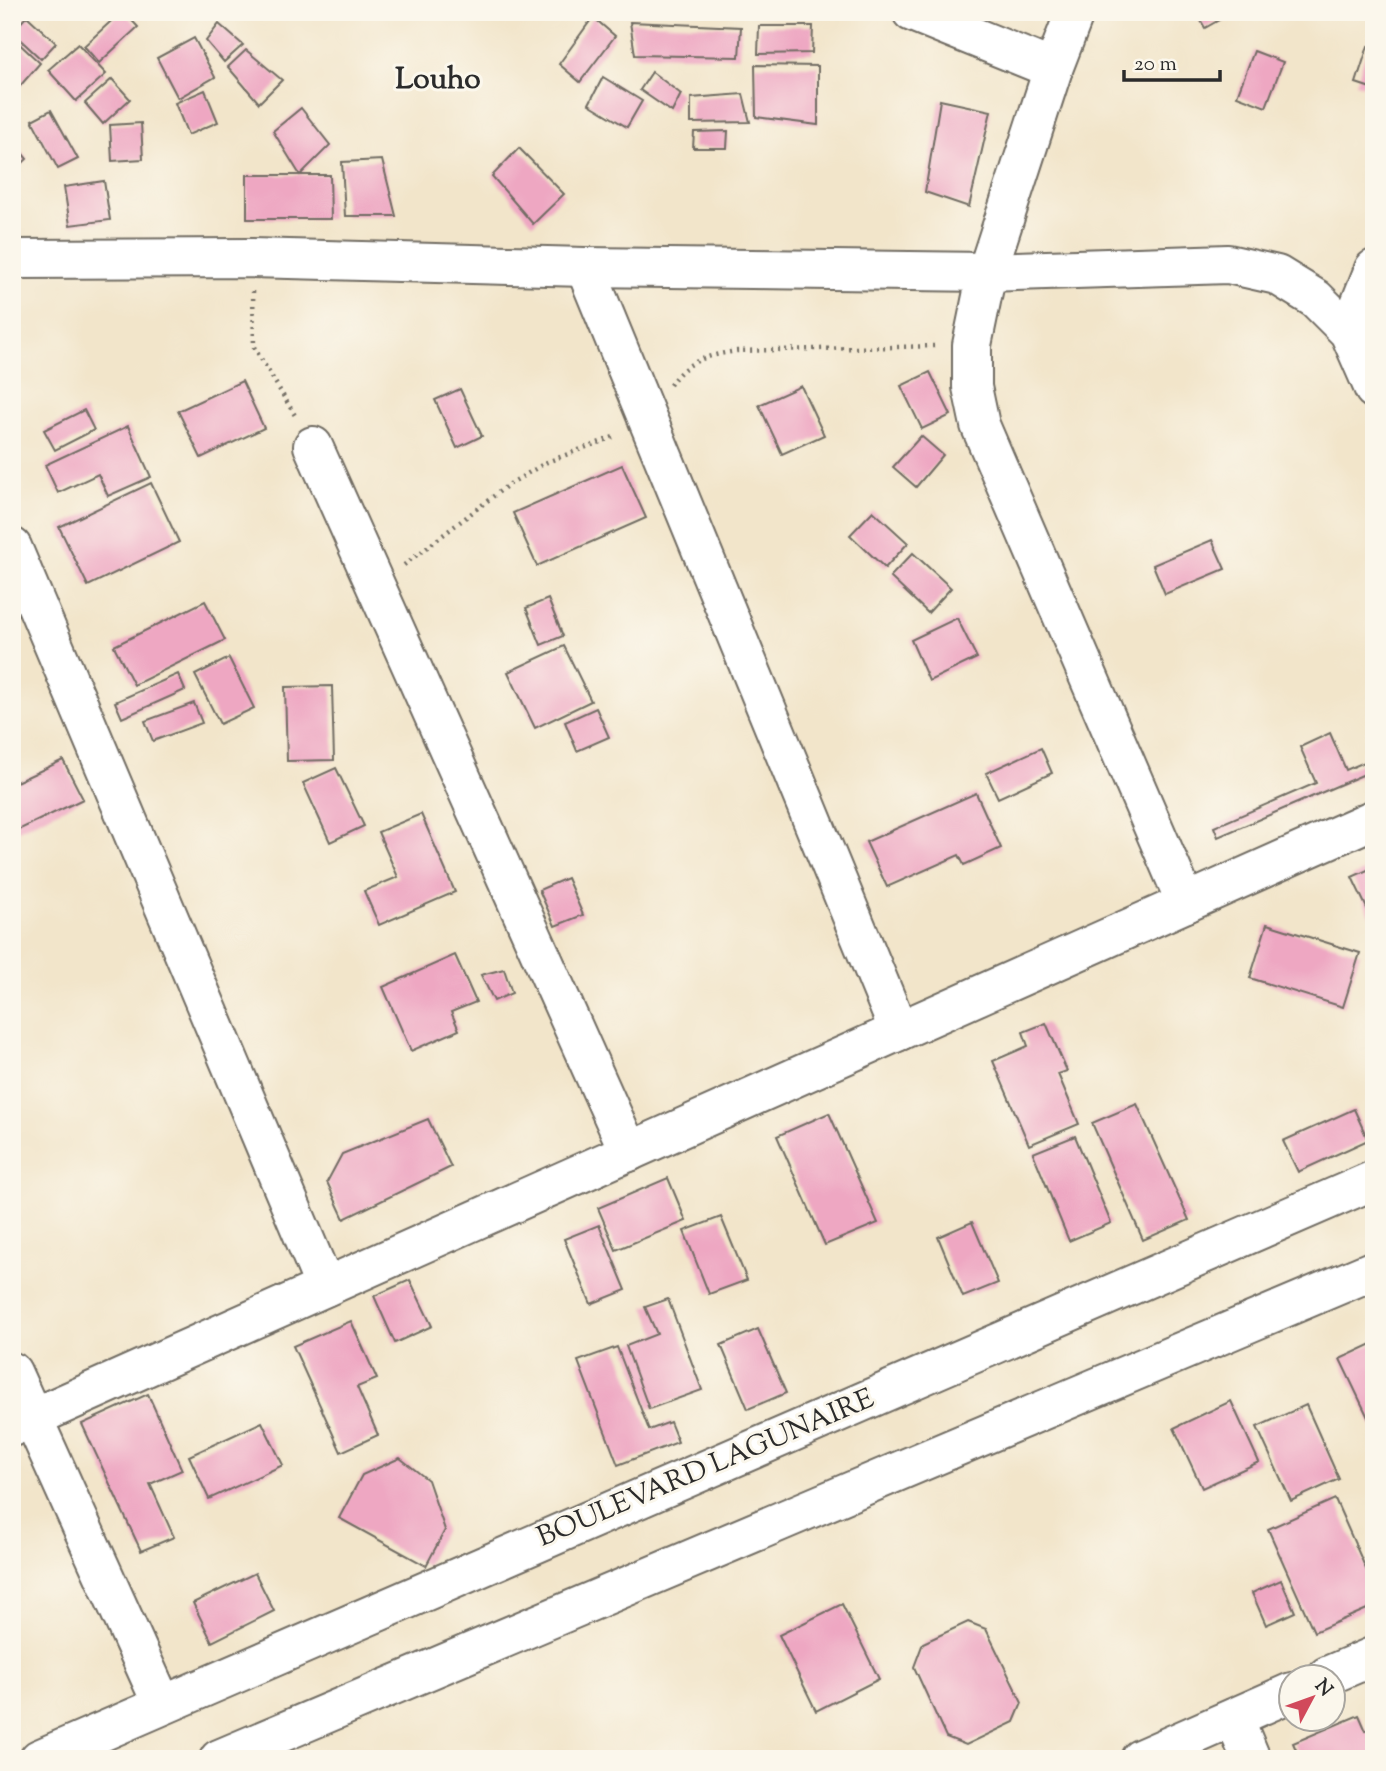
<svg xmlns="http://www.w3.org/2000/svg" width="1386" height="1771" viewBox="0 0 1386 1771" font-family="'Sorts Mill Goudy',serif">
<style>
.building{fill:#eea7c2}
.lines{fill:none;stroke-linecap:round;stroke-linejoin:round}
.street-casing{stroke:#716c63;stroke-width:42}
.secondary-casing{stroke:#716c63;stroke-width:42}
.path{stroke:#716c63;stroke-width:4.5;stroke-dasharray:2 5;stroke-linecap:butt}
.street{stroke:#fff;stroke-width:38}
.secondary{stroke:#fff;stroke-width:38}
.labels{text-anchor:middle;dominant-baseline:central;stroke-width:6;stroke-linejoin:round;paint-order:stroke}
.street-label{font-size:28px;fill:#2b2b2b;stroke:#fbf7ec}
.neighbourhood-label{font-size:30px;font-weight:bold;fill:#2b2b2b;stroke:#fbf7ec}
</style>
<rect width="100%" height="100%" fill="#fbf7ec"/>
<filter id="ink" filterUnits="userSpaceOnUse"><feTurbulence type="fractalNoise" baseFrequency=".0143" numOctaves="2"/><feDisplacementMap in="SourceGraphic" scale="14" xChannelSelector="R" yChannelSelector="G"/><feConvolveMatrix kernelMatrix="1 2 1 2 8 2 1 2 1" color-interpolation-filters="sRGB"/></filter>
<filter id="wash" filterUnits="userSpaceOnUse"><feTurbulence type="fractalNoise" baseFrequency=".00686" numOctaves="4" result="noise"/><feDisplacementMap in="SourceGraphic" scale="28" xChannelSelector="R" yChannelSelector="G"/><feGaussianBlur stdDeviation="1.57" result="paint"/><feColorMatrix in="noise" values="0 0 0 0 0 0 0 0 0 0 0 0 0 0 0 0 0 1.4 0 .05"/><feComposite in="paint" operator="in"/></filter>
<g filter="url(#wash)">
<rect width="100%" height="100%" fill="#f2e5ca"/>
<g id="blocks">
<g class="building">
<polygon points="121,12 124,12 138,27 99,63 84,46"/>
<polygon points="1196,12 1233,12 1205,28"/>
<polygon points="27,16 56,43 41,59 12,32"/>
<polygon points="593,17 615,36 580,82 559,64"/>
<polygon points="630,22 741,27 739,57 635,55"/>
<polygon points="219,24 243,45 224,62 206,41"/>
<polygon points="759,26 813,26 812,53 758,54"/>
<polygon points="12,37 40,63 20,86 12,79"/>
<polygon points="194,38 215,77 178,98 157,58"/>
<polygon points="78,44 106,74 76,101 48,70"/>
<polygon points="1368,46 1374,48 1374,89 1356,83"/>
<polygon points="246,50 282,80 259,103 228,67"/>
<polygon points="1254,51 1283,62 1266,107 1237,96"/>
<polygon points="755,65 818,66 818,125 756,117"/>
<polygon points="652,72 681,94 672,112 640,90"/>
<polygon points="603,77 642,101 627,127 589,104"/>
<polygon points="112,79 130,99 103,124 85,103"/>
<polygon points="205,90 218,122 188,135 175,103"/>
<polygon points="743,94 750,122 691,123 691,98"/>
<polygon points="940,100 991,111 969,207 925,192"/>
<polygon points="301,108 330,145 300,175 273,131"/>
<polygon points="51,110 78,159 58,169 32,120"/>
<polygon points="141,123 143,159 112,161 110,125"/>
<polygon points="728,131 727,148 693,148 694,132"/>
<polygon points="14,143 27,159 12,173 12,145"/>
<polygon points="519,148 564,194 533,224 492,176"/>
<polygon points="382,160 396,216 345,216 342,162"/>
<polygon points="247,175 330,175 331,219 247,219"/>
<polygon points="104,181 110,220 70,225 64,187"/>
<polygon points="930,372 951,415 922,429 901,386"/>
<polygon points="242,381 264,428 201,458 178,411"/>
<polygon points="801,386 824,435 782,454 759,405"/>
<polygon points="460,389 482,436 457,448 435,400"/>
<polygon points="84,410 94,430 55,450 44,430"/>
<polygon points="128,426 151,477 108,496 98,474 58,493 45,465"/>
<polygon points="921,436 943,455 916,487 893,467"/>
<polygon points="622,465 646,518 537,566 513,513"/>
<polygon points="151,483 179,542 88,586 59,527"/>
<polygon points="873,511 908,543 885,568 850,535"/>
<polygon points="1212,540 1225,569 1165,594 1153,565"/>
<polygon points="913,553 951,588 928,613 890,577"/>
<polygon points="548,599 563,636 541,645 526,608"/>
<polygon points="205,601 225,640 134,685 114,646"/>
<polygon points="957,618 977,658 929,681 911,640"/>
<polygon points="564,646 591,701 535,728 508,672"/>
<polygon points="229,658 254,708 220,724 195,675"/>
<polygon points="178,674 185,690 122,718 115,702"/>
<polygon points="332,686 334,760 287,761 285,687"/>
<polygon points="194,703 202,723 153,741 145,721"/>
<polygon points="596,708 609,737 577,751 565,722"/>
<polygon points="1330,733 1346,770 1374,758 1374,770 1218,837 1214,827 1316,783 1300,747"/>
<polygon points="1041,748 1052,773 998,798 986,773"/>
<polygon points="63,760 83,799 12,833 12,784"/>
<polygon points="336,768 364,826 330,842 303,783"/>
<polygon points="976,793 1001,848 964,865 959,855 887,887 866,842"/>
<polygon points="421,814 455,892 379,925 364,891 398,877 378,832"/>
<polygon points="1374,867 1374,923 1352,877"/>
<polygon points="567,878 583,915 555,926 539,890"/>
<polygon points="1267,924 1360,953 1343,1007 1250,978"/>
<polygon points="455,955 476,1002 451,1012 459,1030 411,1051 383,987"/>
<polygon points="504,969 512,993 494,1001 481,975"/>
<polygon points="1046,1023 1067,1071 1058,1074 1079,1124 1029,1145 993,1061 1028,1046 1023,1032"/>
<polygon points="1137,1104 1189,1220 1143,1240 1092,1123"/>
<polygon points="1354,1109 1368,1140 1298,1172 1283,1141"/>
<polygon points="829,1113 878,1223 825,1245 777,1136"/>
<polygon points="428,1119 451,1167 344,1219 327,1182 342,1154"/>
<polygon points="1075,1136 1111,1223 1069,1241 1033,1153"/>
<polygon points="668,1178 686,1221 616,1250 598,1208"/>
<polygon points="721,1217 747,1280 709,1294 684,1231"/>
<polygon points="972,1222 998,1283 963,1297 938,1237"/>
<polygon points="599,1225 626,1290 591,1304 564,1239"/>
<polygon points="410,1280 432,1326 395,1343 374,1296"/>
<polygon points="668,1299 702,1390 649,1409 626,1346 657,1334 645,1307"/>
<polygon points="351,1321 377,1379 357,1387 378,1435 341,1452 293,1346"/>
<polygon points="758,1329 786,1393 748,1409 721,1345"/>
<polygon points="1374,1343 1374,1430 1340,1359"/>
<polygon points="617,1347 649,1430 670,1422 678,1442 618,1465 578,1361"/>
<polygon points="148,1394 182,1470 150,1484 174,1537 141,1551 82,1424"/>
<polygon points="1231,1401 1259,1462 1202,1488 1174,1428"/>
<polygon points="1306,1405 1339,1479 1291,1501 1257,1427"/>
<polygon points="262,1422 283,1465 209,1499 189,1456"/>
<polygon points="400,1458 428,1480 445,1530 426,1566 339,1518 362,1475"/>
<polygon points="1335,1499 1374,1587 1374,1606 1314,1632 1268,1529"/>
<polygon points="255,1573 274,1611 212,1642 193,1603"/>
<polygon points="1281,1580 1295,1612 1266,1625 1252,1593"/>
<polygon points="842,1604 879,1679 816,1711 779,1635"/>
<polygon points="968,1622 986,1629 1022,1703 1014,1722 966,1745 946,1737 914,1667 923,1643"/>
<polygon points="1359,1715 1366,1731 1374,1728 1374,1759 1300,1759 1293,1743"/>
</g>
</g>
</g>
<g filter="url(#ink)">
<use href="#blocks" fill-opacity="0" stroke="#716c63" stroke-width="2"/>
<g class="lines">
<g class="street-casing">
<g id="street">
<polyline points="912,12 1053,69"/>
<polyline points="1075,12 1053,69 987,272 972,345 972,387 980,425 1186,903"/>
<polyline points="585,267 899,1031"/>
<polyline points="1349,332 1374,269"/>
<polyline points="313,446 629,1152"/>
<polyline points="12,547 325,1287"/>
<polyline points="12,1372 162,1704"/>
<polyline points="12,1427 1374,819"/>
<polyline points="1327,1676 1374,1656"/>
<polyline points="1234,1718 1251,1759"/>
<polyline points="1140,1759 1292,1692"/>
</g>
</g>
<g class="secondary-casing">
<g id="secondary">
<polyline points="12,259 252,258 585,267 987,272 1228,264 1277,275 1316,299 1349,332 1374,389"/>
<polyline points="39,1759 1374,1180"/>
<polyline points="219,1759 1374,1270"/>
</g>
</g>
<g class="path">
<polyline points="253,291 254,347 296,417"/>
<path d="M670,385c16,-25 40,-30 67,-34l199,-5"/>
<polyline points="404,565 508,485 547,462 616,436"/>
</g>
<use href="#street" class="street"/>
<use href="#secondary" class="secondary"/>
</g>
</g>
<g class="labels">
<g class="street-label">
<text transform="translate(706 1469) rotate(-23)">BOULEVARD LAGUNAIRE</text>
</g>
<g class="neighbourhood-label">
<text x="438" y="80">Louho</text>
</g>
</g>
<rect width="1386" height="1771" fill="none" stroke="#fbf7ec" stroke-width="42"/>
<g transform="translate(1312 1698) rotate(49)"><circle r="33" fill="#fbf7ec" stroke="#a8a59f" stroke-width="2"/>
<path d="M0-5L12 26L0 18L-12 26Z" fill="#d1495b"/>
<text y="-10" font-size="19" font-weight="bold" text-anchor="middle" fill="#2b2b2b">N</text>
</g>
<path d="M1124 70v10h96v-10" fill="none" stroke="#2b2b2b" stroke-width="3.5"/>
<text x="1134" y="70" font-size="21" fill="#2b2b2b" stroke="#fbf7ec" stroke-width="5" paint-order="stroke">20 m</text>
</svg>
